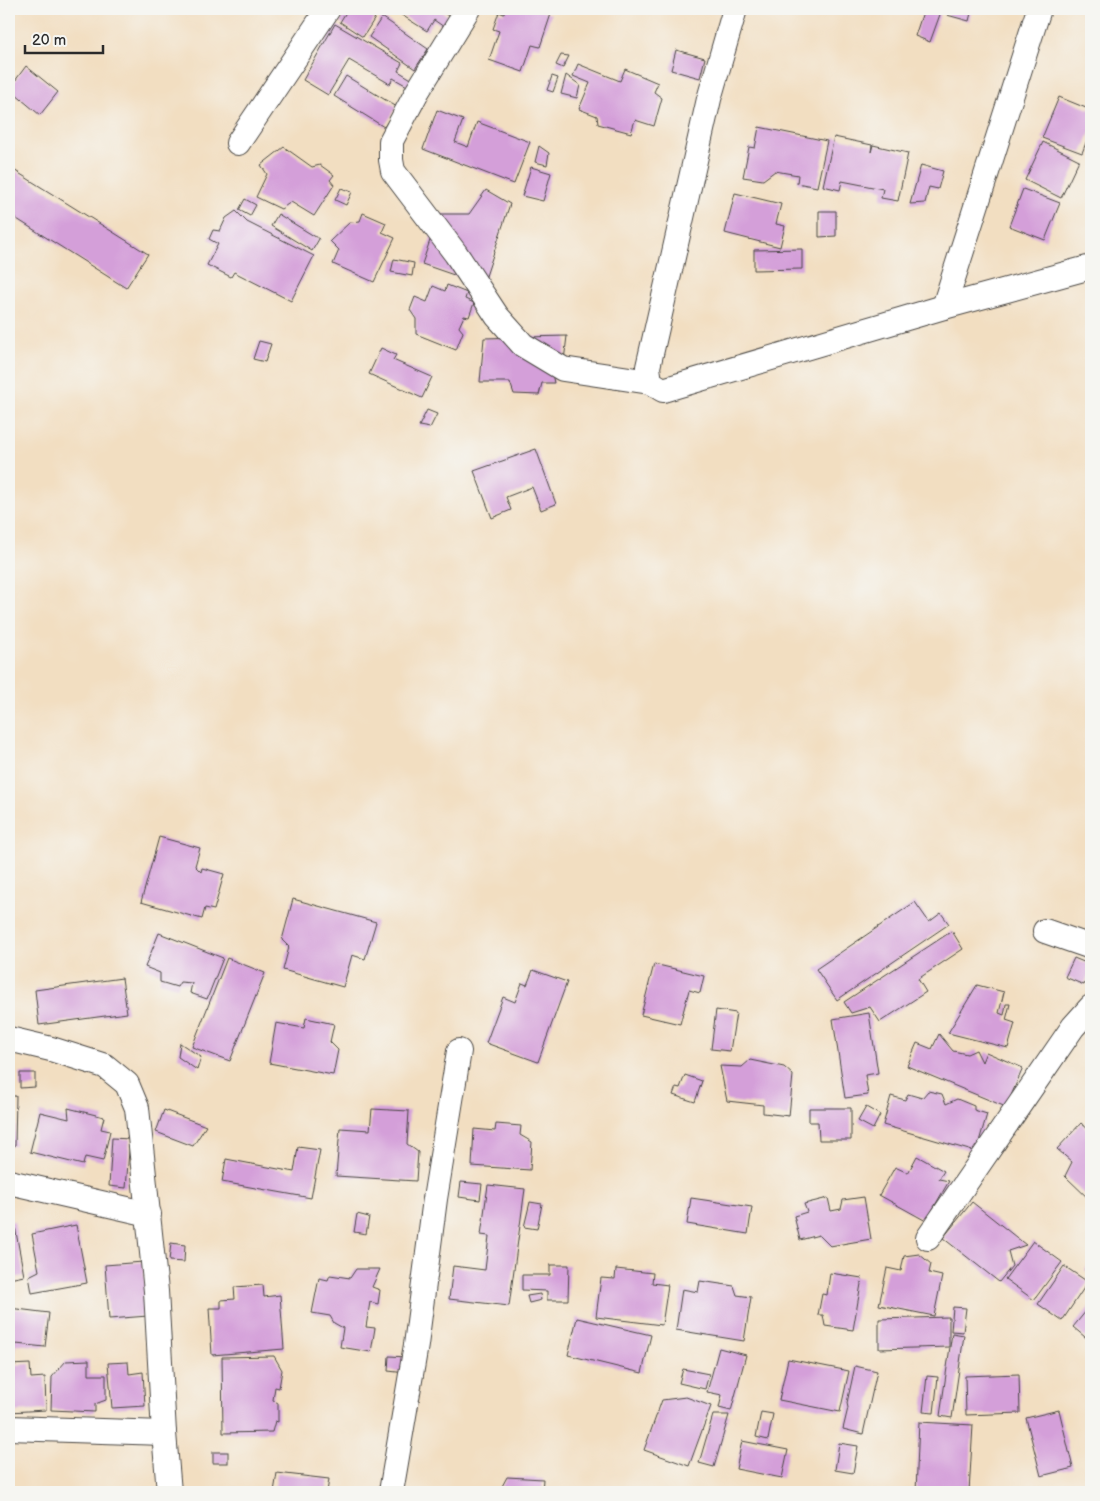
<svg xmlns="http://www.w3.org/2000/svg" width="1100" height="1501" viewBox="0 0 1100 1501" font-family="'Balsamiq Sans',sans-serif">
<style>
.building{fill:#d49fd9}
.lines{fill:none;stroke-linecap:round;stroke-linejoin:round}
.minor-casing{stroke:#494642;stroke-width:26}
.minor{stroke:#fff;stroke-width:24}
</style>
<rect width="100%" height="100%" fill="#f6f6f2"/>
<filter id="ink" filterUnits="userSpaceOnUse"><feTurbulence type="fractalNoise" baseFrequency=".02" numOctaves="2"/><feDisplacementMap in="SourceGraphic" scale="10" xChannelSelector="R" yChannelSelector="G"/><feConvolveMatrix kernelMatrix="1 2 1 2 8 2 1 2 1" color-interpolation-filters="sRGB"/></filter>
<filter id="wash" filterUnits="userSpaceOnUse"><feTurbulence type="fractalNoise" baseFrequency=".0096" numOctaves="4" result="noise"/><feDisplacementMap in="SourceGraphic" scale="20" xChannelSelector="R" yChannelSelector="G"/><feGaussianBlur stdDeviation="1.12" result="paint"/><feColorMatrix in="noise" values="0 0 0 0 0 0 0 0 0 0 0 0 0 0 0 0 0 1.4 0 .05"/><feComposite in="paint" operator="in"/></filter>
<g filter="url(#wash)">
<rect width="100%" height="100%" fill="#f2dec1"/>
<g id="blocks">
<g class="building">
<polygon points="348,9 360,9 375,18 363,37 340,22"/>
<polygon points="372,9 383,9 380,14"/>
<polygon points="392,9 438,9 450,17 444,27 434,20 427,31"/>
<polygon points="506,9 535,9 551,14 540,47 532,45 523,72 489,60 499,31 493,29 499,12 504,14"/>
<polygon points="924,9 942,9 930,42 915,36"/>
<polygon points="949,9 972,9 969,21 947,15"/>
<polygon points="382,17 428,49 415,69 369,37"/>
<polygon points="335,24 402,63 398,71 413,80 409,87 393,78 390,84 349,60 328,95 303,80"/>
<polygon points="676,50 705,58 700,78 671,70"/>
<polygon points="561,55 569,56 563,68 556,65"/>
<polygon points="578,64 620,81 625,69 658,83 654,92 662,98 654,126 635,120 631,133 598,124 597,116 579,109 590,83 573,76"/>
<polygon points="26,66 58,92 40,115 9,89"/>
<polygon points="566,75 580,85 577,98 561,94"/>
<polygon points="346,76 397,107 384,127 334,96"/>
<polygon points="552,76 558,78 553,92 547,90"/>
<polygon points="1059,97 1091,110 1091,130 1082,153 1042,138"/>
<polygon points="437,110 463,120 455,142 468,147 477,122 530,142 514,184 423,149"/>
<polygon points="759,127 827,141 817,187 797,183 798,175 775,171 763,180 743,177 749,147 755,148"/>
<polygon points="834,137 872,145 871,152 873,145 908,153 898,201 881,198 883,189 842,181 840,190 823,186"/>
<polygon points="1043,142 1079,160 1061,198 1025,180"/>
<polygon points="539,146 549,153 547,165 535,162"/>
<polygon points="284,147 312,167 320,165 334,175 330,180 334,185 314,216 291,202 281,209 256,197 267,174 261,165"/>
<polygon points="921,165 943,171 938,189 929,187 925,203 910,204"/>
<polygon points="9,167 148,254 126,288 9,214"/>
<polygon points="531,167 551,173 543,201 522,196"/>
<polygon points="341,188 352,192 346,205 335,200"/>
<polygon points="1023,189 1060,203 1045,240 1009,226"/>
<polygon points="486,190 510,204 483,285 422,264 439,214 469,214"/>
<polygon points="735,193 781,204 776,224 785,226 780,247 725,233"/>
<polygon points="245,199 256,205 250,216 239,210"/>
<polygon points="236,211 247,222 314,256 291,301 234,272 231,277 207,265 218,244 209,239 213,230 220,231 226,218"/>
<polygon points="819,211 836,211 836,236 819,237"/>
<polygon points="363,213 386,223 382,232 395,238 374,282 333,264 339,250 330,241 350,222 360,221"/>
<polygon points="278,214 319,239 312,251 271,226"/>
<polygon points="802,249 802,269 754,270 754,250"/>
<polygon points="394,259 414,263 412,276 391,272"/>
<polygon points="447,285 467,293 465,299 474,303 469,317 464,316 459,327 463,332 456,350 416,334 416,319 410,310 415,297 427,302 433,286 445,291"/>
<polygon points="567,336 563,369 551,369 554,383 542,383 539,395 514,394 510,382 480,382 484,338"/>
<polygon points="259,341 271,344 265,362 253,359"/>
<polygon points="381,348 396,355 393,360 432,377 422,398 369,374"/>
<polygon points="427,410 437,414 430,428 419,426"/>
<polygon points="536,449 556,504 541,510 532,487 506,497 511,510 492,518 474,471"/>
<polygon points="159,837 200,848 195,866 201,872 202,868 224,874 214,910 205,908 202,919 141,902"/>
<polygon points="293,899 376,922 365,959 352,955 343,987 283,970 289,947 282,940"/>
<polygon points="915,902 929,922 941,913 949,924 837,1000 816,969"/>
<polygon points="952,931 963,949 918,979 926,992 880,1022 870,1007 851,1013 844,1002"/>
<polygon points="159,933 223,958 207,999 190,993 192,983 180,982 177,987 160,982 160,973 145,967"/>
<polygon points="227,958 265,973 230,1061 192,1047"/>
<polygon points="1074,958 1091,965 1091,970 1084,985 1065,977"/>
<polygon points="654,964 704,976 700,993 689,990 680,1024 641,1015"/>
<polygon points="533,970 567,982 538,1062 486,1043 503,997 515,1002 522,983 527,985"/>
<polygon points="122,978 127,1013 39,1025 35,990"/>
<polygon points="977,985 1004,992 999,1013 1004,1015 1006,1004 1010,1004 1006,1020 1015,1023 1008,1048 948,1033"/>
<polygon points="716,1010 736,1013 730,1051 711,1049"/>
<polygon points="869,1013 878,1073 865,1075 868,1095 845,1098 833,1019"/>
<polygon points="306,1018 334,1024 330,1042 338,1050 333,1075 269,1063 276,1023 304,1028"/>
<polygon points="939,1034 953,1051 967,1054 976,1050 982,1062 986,1052 1023,1068 1006,1107 907,1066 917,1043 932,1049"/>
<polygon points="180,1043 201,1057 197,1070 178,1057"/>
<polygon points="750,1060 784,1067 793,1075 789,1116 763,1113 763,1105 727,1101 720,1066 742,1067"/>
<polygon points="20,1073 35,1073 35,1087 20,1088"/>
<polygon points="685,1075 702,1081 695,1102 673,1095 676,1087 680,1088"/>
<polygon points="928,1091 942,1094 946,1104 957,1099 974,1106 974,1110 987,1114 976,1152 883,1125 891,1096 905,1100 908,1094 922,1098"/>
<polygon points="9,1096 16,1096 15,1146 9,1146"/>
<polygon points="866,1107 880,1115 873,1129 858,1121"/>
<polygon points="68,1108 104,1117 101,1129 110,1131 103,1161 85,1157 83,1165 30,1152 40,1112 69,1119"/>
<polygon points="809,1108 851,1108 851,1140 819,1140 818,1122 809,1122"/>
<polygon points="372,1109 409,1111 407,1144 418,1152 416,1181 336,1176 340,1128 370,1130"/>
<polygon points="164,1110 206,1126 193,1146 156,1132"/>
<polygon points="1081,1123 1089,1130 1091,1128 1091,1201 1065,1176 1072,1162 1057,1149"/>
<polygon points="496,1124 521,1126 520,1135 532,1142 530,1170 472,1166 474,1129 495,1131"/>
<polygon points="112,1138 130,1139 126,1188 109,1186"/>
<polygon points="298,1147 320,1150 311,1198 222,1182 226,1159 294,1172"/>
<polygon points="917,1156 944,1171 939,1179 949,1181 926,1221 879,1195 895,1167 908,1173"/>
<polygon points="461,1182 482,1184 480,1200 459,1197"/>
<polygon points="488,1185 525,1189 509,1306 449,1299 453,1266 485,1270 489,1236 481,1235"/>
<polygon points="864,1197 871,1239 830,1246 819,1235 800,1240 794,1216 807,1212 804,1204 828,1198 831,1211 841,1209 843,1200"/>
<polygon points="691,1198 752,1207 748,1234 687,1224"/>
<polygon points="530,1202 542,1204 537,1229 524,1227"/>
<polygon points="972,1202 1026,1245 1008,1251 1012,1266 999,1282 943,1238"/>
<polygon points="357,1214 369,1217 366,1234 354,1232"/>
<polygon points="14,1221 24,1276 9,1279 9,1222"/>
<polygon points="76,1225 87,1283 32,1293 29,1276 39,1271 32,1234"/>
<polygon points="1033,1241 1062,1262 1034,1300 1005,1279"/>
<polygon points="171,1243 185,1245 184,1262 169,1261"/>
<polygon points="919,1254 931,1264 929,1273 942,1276 934,1316 879,1305 887,1268 901,1271 904,1256"/>
<polygon points="1091,1261 1091,1274 1085,1270"/>
<polygon points="143,1262 148,1316 109,1319 105,1265"/>
<polygon points="550,1265 569,1265 568,1300 547,1300 547,1291 522,1290 522,1275 550,1275"/>
<polygon points="1064,1266 1088,1282 1062,1321 1038,1304"/>
<polygon points="356,1269 380,1269 372,1287 380,1290 378,1304 370,1302 366,1327 375,1328 371,1352 340,1347 343,1328 334,1323 330,1316 312,1313 319,1278 328,1280 330,1275 350,1278"/>
<polygon points="616,1269 653,1273 652,1283 668,1285 662,1325 596,1317 601,1278 615,1279"/>
<polygon points="830,1273 862,1278 853,1330 825,1326 823,1315 818,1315 822,1294 827,1295"/>
<polygon points="700,1281 734,1286 737,1295 751,1297 744,1341 676,1330 682,1289 698,1292"/>
<polygon points="263,1285 264,1297 280,1295 284,1349 212,1355 209,1308 221,1308 221,1300 235,1299 234,1287"/>
<polygon points="540,1294 541,1300 529,1303 527,1296"/>
<polygon points="1091,1305 1091,1342 1073,1327"/>
<polygon points="953,1307 966,1308 963,1332 951,1331"/>
<polygon points="9,1308 49,1313 45,1347 16,1344 14,1356 9,1358"/>
<polygon points="949,1317 949,1347 879,1349 879,1319"/>
<polygon points="577,1318 651,1335 642,1373 568,1355"/>
<polygon points="952,1333 964,1335 952,1418 940,1416"/>
<polygon points="719,1348 746,1355 731,1411 719,1408 722,1395 707,1392"/>
<polygon points="274,1356 282,1370 279,1388 275,1387 273,1400 278,1403 278,1422 275,1421 272,1432 223,1433 222,1357"/>
<polygon points="389,1356 407,1357 406,1373 388,1371"/>
<polygon points="788,1359 849,1371 840,1412 779,1400"/>
<polygon points="89,1360 89,1375 106,1375 106,1400 95,1404 95,1412 51,1410 52,1377 66,1361"/>
<polygon points="128,1362 129,1374 143,1372 145,1406 112,1408 108,1363"/>
<polygon points="30,1364 31,1378 45,1377 46,1410 9,1412 9,1365"/>
<polygon points="855,1366 877,1371 863,1434 843,1429 848,1408 847,1403"/>
<polygon points="683,1369 709,1374 705,1389 679,1383"/>
<polygon points="1019,1374 1020,1413 966,1415 965,1376"/>
<polygon points="927,1376 938,1377 934,1413 923,1412"/>
<polygon points="686,1397 711,1406 689,1466 644,1450 662,1400"/>
<polygon points="1059,1410 1073,1468 1041,1476 1026,1418"/>
<polygon points="761,1412 773,1414 768,1440 756,1437"/>
<polygon points="713,1415 729,1415 714,1467 699,1463"/>
<polygon points="919,1422 973,1425 969,1492 916,1492"/>
<polygon points="742,1441 788,1450 782,1478 736,1469"/>
<polygon points="839,1443 858,1446 853,1473 835,1470"/>
<rect x="213" y="1452" width="15" height="11"/>
<polygon points="277,1473 329,1479 327,1492 274,1492"/>
<polygon points="507,1477 543,1479 542,1492 500,1490"/>
</g>
</g>
</g>
<g filter="url(#ink)">
<use href="#blocks" fill-opacity="0" stroke="#494642" stroke-width="1"/>
<g class="lines">
<g class="minor-casing">
<g id="minor">
<polyline points="468,9 417,92 391,141 391,160 393,171 456,254 497,316 523,345 563,369 650,382"/>
<polyline points="735,9 709,99 648,367 650,382 663,390 944,307 1091,267"/>
<polyline points="238,143 328,9"/>
<polyline points="944,307 1039,9"/>
<polyline points="1045,931 1091,947"/>
<polyline points="9,1039 51,1049 105,1066 127,1084 137,1108 156,1291 164,1433 169,1492"/>
<polyline points="9,1182 149,1214"/>
<polyline points="928,1238 1073,1027 1091,1007"/>
<polyline points="9,1428 164,1433"/>
<polyline points="391,1492 416,1345 435,1199 459,1051"/>
</g>
</g>
<use href="#minor" class="minor"/>
</g>
</g>
<rect width="1100" height="1501" fill="none" stroke="#f6f6f2" stroke-width="30"/>
<path d="M25 45v8h78v-8" fill="none" stroke="#2b2b2b" stroke-width="2.5"/>
<text x="32" y="45" font-size="15" fill="#2b2b2b" stroke="#f6f6f2" stroke-width="4" paint-order="stroke">20 m</text>
</svg>
